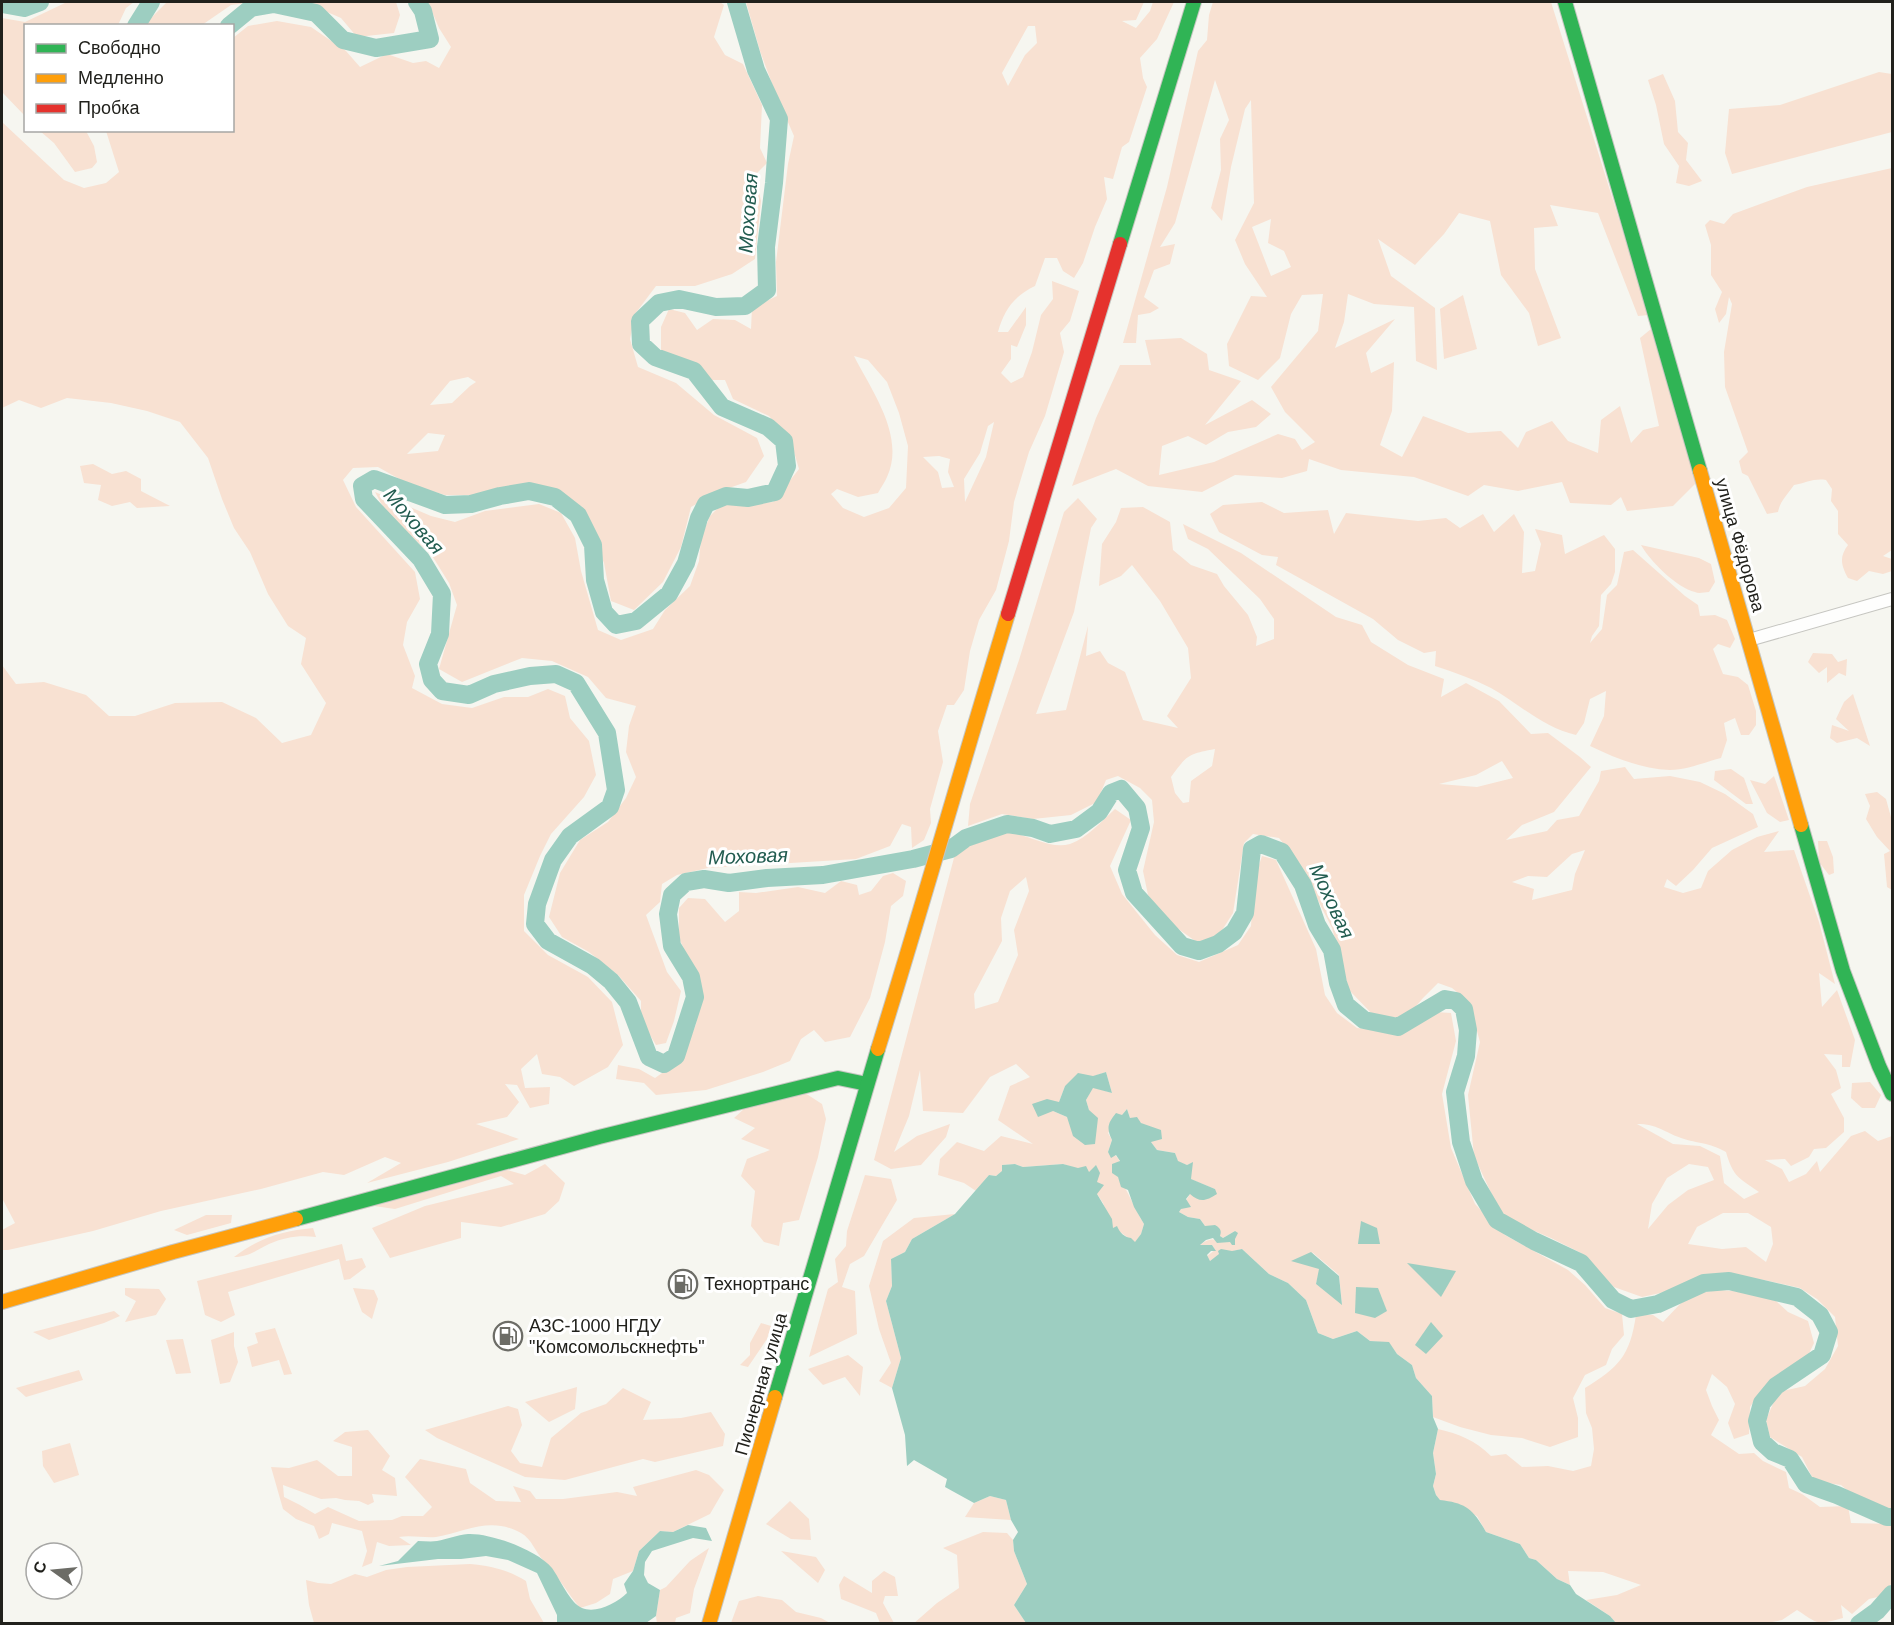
<svg xmlns="http://www.w3.org/2000/svg" width="1894" height="1625" viewBox="0 0 1894 1625" font-family="Arial,sans-serif">
<style>
.green{fill:#f8e1d2;fill-rule:evenodd}
.water{fill:#9dcec1}
.lines{fill:none;stroke-linecap:round;stroke-linejoin:round}
.river{stroke:#9dcec1;stroke-width:18}
.street-casing{stroke:#c6c6c1;stroke-width:14}
.fast-casing{stroke:#c6c6c1;stroke-width:16}
.slow-casing{stroke:#c6c6c1;stroke-width:16}
.jam-casing{stroke:#c6c6c1;stroke-width:16}
.street{stroke:#fefefd;stroke-width:12}
.fast{stroke:#30b455;stroke-width:14}
.slow{stroke:#ff9f0a;stroke-width:14}
.jam{stroke:#e5322d;stroke-width:14}
.labels{text-anchor:middle;dominant-baseline:central;stroke-width:6;stroke-linejoin:round;paint-order:stroke}
.street-label{font-size:18px;fill:#21211c;stroke:#fff}
.poi-label{font-size:18px;fill:#21211c;stroke:#fff;text-anchor:start}
.water-label{font-size:20px;font-style:italic;fill:#225c50;stroke:#fff}
</style>
<rect width="100%" height="100%" fill="#f6f6f0"/>
<g class="green">
<polygon points="67,2 134,2 126,8 118,25 26,26 25,116 2,92 2,18 25,22"/>
<polygon points="167,2 254,2 231,5 202,25 144,25"/>
<polygon points="304,2 396,2 400,15 394,33 357,37 341,18"/>
<path d="M428,2h292l4,3 -10,32 11,18 18,9 19,41 -2,43 7,15 -12,12 6,26 -6,58 -23,15 -37,12h-39l-21,28 -5,25 8,28 38,16 38,32 43,23 7,18 -18,26 -28,10 -27,15 -10,40 -18,35 -29,28 -23,-9 -7,-38 -22,-56 -39,-20 -32,-1 -39,9h-27l-35,-10 -32,-18 -25,1 -10,12 13,27 59,65 5,27 -13,23 -4,23 12,31 -3,12 30,16 30,4 32,-11h24l20,-8 17,7 5,22 19,23 7,34 -12,22 -33,37 -11,22 -16,39v36l24,24 40,22 24,25 11,43 -15,22 -34,19 -14,-9 -18,-3 -5,-20 -16,15 4,19 25,-1 -1,17 -19,4 -13,-23 -12,-1 14,18 -12,15 -31,7 43,15 -71,23 -81,21 34,-20 -16,-6 -41,18 -21,-3 -62,17 -100,22 -68,20 -85,19h-6v-20l13,-7 -13,-25v-533l14,19 28,-2 42,13 23,21h26l40,-13 47,-1 34,16 26,25 29,-8 15,-32 -25,-39 5,-26 -18,-12 -20,-32 -18,-42 -16,-24 -12,-29 -14,-41 -28,-36 -33,-11 -36,-8 -44,-5 -26,10 -22,-8 -17,8v-286l62,58 20,8 22,-5 13,-11 -13,-41 126,-1 1,-92 15,-12 29,-5 34,6 35,24 14,16 27,-13 26,9 13,-2 13,7 12,-21 -12,-19zM468,377l8,5 -6,4 -18,17 -22,2 20,-24zM428,433l17,2 -7,16 -31,3z"/>
<path d="M746,2h398l-8,18 -14,1 14,7 14,-17 3,-9h21l-17,37 -17,19 3,20 4,9 -18,55 -7,5 -9,32 -9,-2 3,22 -12,28 -12,36 -9,15 -11,-7 -6,-13h-12l-10,28c-21,10 -31,24 -37,46h10l18,-25v18l-9,22 -6,-2v14l-10,14 10,10 12,-6 9,-25 9,-37 12,-16 -1,-18 27,10 -9,30 -10,12 4,19 -19,64 -16,36 -15,50 -5,39 -13,49 -17,30 -9,31 -6,39 -10,15h-7l-9,26 5,31 -13,47 1,14 -7,17 -12,8 -1,-21 -9,-3 -12,22 -34,13 -148,9 -31,7 -15,9 -2,18 -14,13 21,57 14,19 -7,30 -8,22 -10,2 -15,-25v-19l-23,-26 -29,-23 -27,-15 -13,-20 11,-44 20,-33 28,-18 18,-24 10,-21 -10,-25 3,-26 7,-20 -30,-8 -18,-21 -36,-16 -30,-3 -60,24 -23,-13 18,-64 -8,-22 -18,-29 -26,-23 -22,-24 -8,-15 56,24 24,6 30,-11 54,-7 22,9 14,25 6,33 17,59 23,10 32,-11 12,-19 25,-24 9,-25 2,-23 9,-22 13,-13 27,1 23,-2 26,-33 -8,-27 -22,-26 -36,-17 -8,-19h-14l-24,-18 -26,-11v-24l8,-18 16,4 12,17 16,-11 22,1 16,9 1,-21 25,-12 -1,-34 12,-98 6,-28 -17,-39 -17,-46zM1028,26h7l2,17 -12,12 -17,31 -6,-13zM854,356l14,4 19,22 12,31 9,33 -2,42 -17,20 -25,9 -21,-9 -12,-14 6,-5 21,8 20,-4c3,-6 7,-11 9,-16 19,-41 -16,-87 -33,-121zM994,422l-8,35 -21,45 -1,-23 16,-26 8,-27zM939,456l11,3 -2,13 6,15 -12,1 -4,-16 -15,-15z"/>
<path d="M1213,2h338l98,313 -11,1 -40,-103 -48,-8 8,21 -24,2 1,41 26,69 -23,8 -9,-33 -28,-38 -11,-54 -31,-8 -15,21 -29,31 -37,-26 13,37 44,32 2,62 -21,-9 -2,-54 -40,-3 -26,-10 -4,28 -9,26 60,-29 -29,34 5,20 23,-11 -2,49 -12,34 22,12 21,-41 45,17 33,-2 17,17 8,-16 26,-11 16,20 30,12 3,-33 19,-14 11,37 12,-13 16,-4 -19,-88 11,-9 45,154 -23,23 -46,5 -6,-14 -10,8 -41,-2 -8,-21 -44,9 -34,-6 -16,11 -54,-19 -73,-7 -32,-11 -2,12 -25,7 -47,-3 -33,17 -54,-6 -32,-17 -44,17 24,-68 24,-53h31l-6,-25 36,-2 26,16 2,16 32,11 -36,44 47,-25 19,14 -15,13 -28,5 -22,13 -18,-9 -26,10 -3,29 55,-13 64,-28 17,5 7,11 13,-8 -30,-30 -14,-25 47,-56 5,-37 -21,1 -11,19 -11,44 -22,22 -29,-14 -2,-22 24,-48 16,1 -22,-33 -10,-24 19,-37 -3,-103 -6,9 -14,58 -9,54 -11,-13 10,-38 -1,-31 9,-19 -14,-40 -40,143 -15,24 15,-3 -5,20 -16,6 -10,27 15,11 -9,5 -12,2 -2,28h-13l44,-156 31,-136 9,-11 2,-25zM1271,219l-3,24 16,8 7,16 -20,9 -19,-49z"/>
<polygon points="1879,72 1892,74 1892,132 1732,174 1725,153 1729,109 1780,105"/>
<polygon points="1663,74 1675,101 1678,132 1688,143 1686,160 1702,181 1689,186 1676,183 1679,166 1664,144 1656,105 1648,80"/>
<polygon points="40,131 86,131 94,146 97,162 92,168 75,172 54,143"/>
<path d="M1892,168v382l-9,6 9,3v12l-9,3 -14,-3 -12,10 -9,-3c-7,-13 -9,-21 0,-33l-10,-11v-23l-7,-10 1,-12 -6,-9c-12,-2 -20,3 -32,5 -6,9 -14,16 -16,27l-11,2 -19,-38 -6,-3 -3,-12 9,-9 -23,-65 -1,-35 8,-48 -3,-7 -3,17 -7,9 -4,-14 7,-17 -11,-17v-30l-6,-20 5,-5 14,4 9,-10 74,-27z"/>
<polygon points="1463,295 1477,349 1444,359 1440,309"/>
<polygon points="93,464 112,474 126,471 141,479 141,491 170,506 137,508 130,502 112,506 98,500 101,485 84,483 80,466"/>
<path d="M1078,498l19,21 -6,9 -17,84 -38,102 30,-4 22,-84 -2,30 14,-5 8,12 17,9 18,48 35,8 -11,-12 24,-38 -3,-30 -28,-47 -28,-36 -11,11 -22,10 3,-42 14,-22 5,-14 22,-1 27,15 3,28 18,15 26,9 7,12 24,29 9,22 -1,9 18,-7v-20l-14,-20 -52,-50 -20,-10 -5,-15 58,29 95,64 26,8 9,17 37,23 36,14 -3,18 25,-14 33,18 32,33 17,-1 32,24 11,10 -37,45 -32,13 -16,15 41,-9 10,-11 22,-4 20,-35 2,-10 24,-4 9,12 36,-3 30,6 25,12 28,20 5,13 -46,21 -19,22 -17,16 -9,-7 -3,8 19,6 18,-5 7,-17 24,-21 25,-13 22,-6 -15,21 30,-2 25,72 16,62 -16,-11 3,34 15,-17 18,50 -5,27h-8v-12l-18,-1 12,16 5,18 -10,6 13,24v14l-18,16 -12,1 -5,8 -18,9 -6,-7 -20,1 17,9 7,13 17,-8 11,-13 3,11 31,-36 14,-5 13,10 14,-5v375l-2,1 -37,-17 -12,-10 -27,-4 -12,-24 -32,-20 -4,-17 12,-28 27,-6 20,-17 13,-23 -3,-29 -18,-18 -17,-11 -36,-8 -34,-5 -29,3 -36,14 -23,5 -28,-10 -16,-15 -17,-19 -30,-15 -33,-14 -18,-12 -26,-56 -6,-61 12,-53 -11,-40 -17,-14 -14,-5 -15,15 -17,20 -31,-1 -26,-27 -17,-62 -33,-65 -20,-25 -26,-4 -9,9 -11,70 -16,25 -19,5 -32,-23 -18,-25 -5,-24 11,-49 -2,-22 -12,-12 -22,-12 -12,4 -9,22 -26,13 -38,4 -31,-5 -34,12 2,-22 49,-144 45,-148zM1215,749l-3,17 -21,15 -2,21 -6,1 -8,-10 -4,-16c16,-22 17,-23 44,-28zM1502,761l11,17 -36,9 -38,-3 37,-9zM1585,850l-10,24 -3,16 -40,10 2,-11 -22,-7 16,-6 19,1 25,-23zM1637,1124c20,0 27,8 44,14 18,6 27,4 45,14 7,25 13,26 33,40l-15,7 -20,-16 -4,-27 -20,-10 -27,-2zM1689,1164l19,3 6,13 -26,10 -20,15 -20,24 4,-25 15,-26zM1723,1213h25l23,14 2,17 -7,18 -20,-15 -24,2 -34,-5 9,-17z"/>
<path d="M1262,502l22,11 44,-3 6,24 12,-21 72,8 28,-3 14,10 23,-14 11,18 20,-18 10,18 -2,41 13,-2 6,-27 -6,-15 27,6 3,19 39,-19 11,14v23l-4,12 -10,11 -2,31 -7,10 -2,7 12,-14 5,-34 10,-10 7,-33 9,-2 52,46 13,9 2,11 15,-1 12,5 8,19 -5,9 -12,-4 -5,5 10,25 15,3 10,8 8,26v14l-7,10h-8l-6,-17 -11,5 3,17 -6,18c-16,4 -34,12 -51,12 -28,-1 -55,-12 -80,-24l14,-30 2,-25 -16,8 -6,24 -8,12c-32,-7 -57,-31 -85,-47 -18,-9 -37,-16 -56,-22l1,-15 -12,2 -26,-13 -25,-21 -97,-54 2,-8 -16,-2 -43,-23 -9,-18 13,-9z"/>
<path d="M1641,545l58,13 12,6 4,18 -6,10c-5,0 -10,2 -14,0 -18,-4 -45,-31 -54,-47z"/>
<polygon points="1813,653 1832,654 1838,662 1847,659 1846,676 1839,673 1827,683 1827,667 1819,673 1808,662"/>
<polygon points="1853,694 1870,746 1857,738 1837,743 1830,738 1832,725 1849,731 1836,719 1844,702"/>
<polygon points="1731,769 1744,778 1753,804 1746,804 1714,780 1715,771"/>
<polygon points="1774,776 1789,820 1780,822 1767,813 1750,780 1765,784"/>
<polygon points="1877,792 1886,799 1892,821 1892,890 1887,887 1884,854 1890,851 1877,837 1866,819 1870,806 1865,794"/>
<path d="M1115,809l16,11 -21,46 12,28 33,41 22,20 22,7 39,-17 13,-19 3,-46 8,-24 14,4 40,89 9,46 12,18 20,15 39,4 21,-7 19,-13 15,1 5,28 -14,53 9,54 24,56 30,31 63,35 17,15 20,23 17,6 2,21 -12,14 -6,16 -21,10 -12,23 5,20v19l-28,10 -28,-9 -31,-3 -31,-8 -27,-10 -1,-21 -16,-18 -4,-13 -15,-11 -8,-11 -19,-2 -13,-10 -24,8 -15,-6 -12,-33 -18,-17 -19,-9 -27,-25 -22,5 -10,7 -3,-5 8,-6 -3,-5 -13,1c17,-15 21,2 36,-7v-8l-12,7 -18,-12 -5,-7 -12,-2 -9,-5 11,-18 25,-5 -25,-10 2,-16 -5,2 -9,-3 -3,-9 -18,-3 -6,-8 -10,-19 -11,-5 -3,-9 -19,24 4,7 -4,12c15,5 12,11 10,25 11,15 16,31 26,47l-3,10 -6,9 -16,-12 -2,-4 -4,2 -10,-26 -6,-9 -1,-12 -7,-9 -26,-9 -40,3 -8,-3 -13,1 1,6 -7,5 -7,-1 -13,16 -12,-8 -26,-8 2,-16 17,-17 27,9 17,-15 32,8 -35,-24 12,-34 20,-9 -14,-13 -26,13 -27,36 -40,-2 -3,-41 -11,46 -15,36 23,-16 33,-12 -4,13 -25,28 -30,4 -17,-9 81,-306c13,-7 27,-18 42,-21 25,-5 49,18 73,11 17,-6 32,-23 45,-35zM1026,877l3,14 -15,39 4,25 -20,47 -23,7 -1,-15 28,-53 -1,-23 9,-27zM1106,1072l6,21 -19,-6 -7,13 3,10 -22,7 -14,-6 6,-9 6,-16zM1312,1252l27,23 3,29 -26,-20 4,-15z"/>
<polygon points="1818,841 1827,841 1833,857 1834,873 1829,875 1819,862"/>
<polygon points="893,873 906,881 903,896 891,906 885,942 870,998 850,1037 825,1042 814,1030 801,1039 790,1061 763,1072 706,1090 656,1095 644,1083 616,1079 618,1065 639,1069 655,1078 682,1059 696,1024 701,987 679,938 679,908 688,898 705,899 725,922 739,911 739,892 756,893 798,887 825,893 841,881 857,885 859,895 871,891 883,876"/>
<polygon points="1870,1082 1881,1095 1875,1108 1862,1108 1851,1098 1852,1083"/>
<polygon points="805,1093 822,1104 826,1119 818,1157 799,1220 783,1223 779,1246 764,1242 751,1226 755,1191 741,1176 747,1159 770,1150 741,1139 755,1128 734,1118 745,1108"/>
<polygon points="545,1164 565,1183 559,1201 545,1214 501,1227 461,1222 461,1238 390,1258 372,1228 425,1206 514,1184 501,1176 395,1209 374,1206 507,1170 525,1175"/>
<polygon points="865,1175 891,1179 897,1200 864,1256 850,1264 842,1287 855,1291 857,1334 809,1357 828,1289 838,1282 835,1259 846,1246 847,1231"/>
<polygon points="955,1214 912,1239 905,1252 891,1259 892,1286 886,1301 901,1358 892,1388 879,1381 891,1363 879,1329 869,1286 883,1241 914,1218"/>
<polygon points="206,1215 232,1215 231,1223 187,1235 174,1230"/>
<path d="M313,1228l3,9c-17,-2 -31,0 -47,7 -12,6 -21,13 -35,13 25,-19 48,-26 79,-29z"/>
<polygon points="342,1244 346,1261 362,1258 366,1267 350,1279 344,1280 339,1259 228,1292 235,1315 221,1322 205,1315 197,1281"/>
<polygon points="125,1288 159,1289 166,1299 156,1315 125,1322 136,1301 125,1295"/>
<polygon points="353,1288 374,1290 378,1299 372,1319 362,1312"/>
<path d="M1720,1290l26,2 30,9 12,11 20,9 6,22 -8,17 -20,11 -15,16 -11,5 -10,15 -1,27 -15,5 -6,-16 7,-19 -8,-17 -15,-13 -6,16 6,16 7,14 -8,15 28,19 15,-1 9,8 23,11 3,16 13,6 18,13 28,-1 3,17 41,1v59l-10,13 -13,3 -17,15 -11,-9 2,13c-27,7 -23,7 -46,-8l-15,10 -15,3h-151l-6,-7 -24,-16 31,-5 24,-10 -38,-13 -35,-1 2,14 -13,-6 -21,-19 -7,-2 -9,-14 -34,-12 -9,-16 -37,-16 -4,-5 -3,-9 3,-12 -3,-21 5,-24c21,5 37,11 53,27l15,-2 16,13 26,-1 25,5 18,-5 3,-17 -2,-21 -6,-15 -1,-25c34,-21 45,-32 51,-73h17l10,7 18,-19 14,-10z"/>
<polygon points="114,1311 120,1316 104,1323 49,1340 33,1332"/>
<polygon points="761,1323 771,1326 767,1339 748,1367 740,1365 750,1355 750,1343"/>
<polygon points="275,1328 292,1374 284,1375 279,1360 252,1367 247,1347 258,1343 255,1333"/>
<polygon points="234,1332 234,1346 238,1362 230,1382 220,1384 211,1340"/>
<polygon points="183,1339 191,1373 176,1374 166,1340"/>
<polygon points="848,1355 863,1367 860,1396 845,1377 823,1385 808,1369"/>
<polygon points="79,1370 83,1380 26,1397 16,1388"/>
<polygon points="577,1387 575,1409 549,1422 525,1402"/>
<polygon points="623,1388 651,1402 643,1420 681,1418 711,1412 725,1434 723,1446 655,1462 643,1459 565,1480 525,1477 437,1438 425,1430 508,1406 518,1409 522,1425 511,1451 520,1463 542,1467 551,1438 581,1413 606,1404"/>
<path d="M368,1430l22,26 -8,14 13,8 2,18 -25,-2 2,8 -6,3 -9,-4 -14,-1 -9,-2 -15,1 -38,-14 1,12 16,8 15,9 13,-7 31,14 33,-1 10,-4h21l9,-9 -27,-30 15,-18 46,10 4,14 26,18 25,1 -8,-16 17,5 6,8h27l54,-7 20,4 -4,-9 63,-17 13,5 15,15 -14,24 -37,18 -13,-1 -21,20 -6,20 -20,8 -3,15 -14,9 -16,5c-13,-16 -23,-33 -36,-47 -9,-9 -12,-22 -23,-28 -31,-17 -55,-1 -85,4 -12,1 -25,-2 -37,0l12,8 -22,1 -12,-4 -5,21 -10,4 5,-16 -5,-20 -30,-8 -3,11 -10,5 -5,-13 -18,-7 -13,-10 -12,-42 18,1 28,-8 21,16h14v-29l-19,-6 12,-9z"/>
<polygon points="70,1443 79,1475 54,1483 43,1466 42,1451"/>
<polygon points="990,1496 1006,1500 1011,1520 965,1517 974,1503"/>
<polygon points="790,1501 809,1519 811,1540 791,1539 766,1524"/>
<polygon points="983,1532 1007,1533 1013,1540 1014,1551 1027,1584 1014,1605 1026,1623 913,1624 937,1603 959,1588 957,1555 943,1548"/>
<polygon points="709,1548 694,1589 690,1613 676,1618 675,1623 657,1624 656,1616 660,1590 666,1587 690,1561"/>
<polygon points="781,1551 816,1557 825,1570 818,1583"/>
<path d="M470,1564c22,2 38,6 56,17l4,18 14,24h-230l-5,-18 -3,-25 12,3 13,1 24,-10 12,3 19,-7 21,-3z"/>
<polygon points="884,1571 895,1577 898,1596 885,1596 883,1603 894,1623 880,1623 876,1613 841,1599 839,1585 844,1576 872,1593 872,1581"/>
<polygon points="758,1596 782,1600 796,1612 821,1618 830,1623 731,1623 739,1601"/>
</g>
<g class="water">
<polygon points="1078,1073 1093,1076 1106,1072 1112,1093 1093,1088 1086,1100 1089,1110 1098,1118 1095,1144 1085,1145 1073,1136 1067,1117 1053,1111 1038,1117 1032,1104 1047,1099 1059,1102 1065,1086"/>
<path d="M1127,1109l3,9 7,-1 4,6 20,7 1,9 -11,3 6,8 18,3 3,8 9,4 6,-3 -2,17 24,10 2,5c-11,7 -17,9 -27,0l-4,5 5,8 -10,2 -2,3 9,5 12,2 5,7 10,-1c5,3 7,5 5,11l3,2 12,-7 3,2 -3,6v6h-3l-2,-3 -13,1 -4,-5 -7,2 -6,5h12l4,6h-5l-4,4 3,6 9,-7 -1,-3 3,-2 11,2 10,-2 27,25 19,9 18,17 12,33 15,6 24,-8 13,10 19,1 8,12 15,11 4,13 16,18 1,21 5,12 -5,24 3,21 -3,12 3,9 4,5c26,3 33,9 46,32l34,12 9,14 7,2 21,19 13,6 6,9 34,22 6,7h-590l-12,-18 13,-21 -13,-33 -1,-11 5,-8 -7,-12 -5,-20 -16,-4 -16,7 -29,-16 2,-8 -33,-19 -7,6 -2,-31 -13,-47 9,-30 -15,-57 6,-15 -1,-27 14,-7 7,-13 43,-25 34,-39 7,1 6,-5v-6l13,-1 8,3 40,-3 15,4 8,-2 3,6 7,-7 4,8 -3,9 7,3 -7,9 15,25 1,9 4,-2c3,7 7,11 14,12l4,4 6,-8 3,-10 -10,-17 -6,-17 -7,-3 -3,-10 -6,-4v-9l8,-3 -4,-6 -5,3 -3,-6 4,-12c-6,-12 -4,-17 4,-27l6,2z"/>
<polygon points="1361,1221 1377,1228 1380,1244 1358,1244"/>
<polygon points="1311,1252 1339,1276 1342,1305 1316,1284 1319,1269 1291,1261"/>
<polygon points="1407,1263 1456,1271 1441,1297"/>
<polygon points="1356,1287 1378,1288 1387,1311 1375,1318 1355,1313"/>
<polygon points="1431,1322 1443,1336 1426,1354 1415,1345"/>
<path d="M688,1525l18,3 6,13 -19,-3 -41,13 -7,11 -1,13 4,8 12,7 -4,26 -10,7 -81,1 -8,-2v-7l-20,-42 -29,-13 -22,-4 -25,3h-23l-59,7 19,-5 20,-20c6,0 13,1 19,0 10,-2 20,-6 31,-7 23,-1 69,16 84,34 8,11 18,35 30,40 14,6 35,-5 45,-15l-3,-9 9,-13 6,-20 21,-20 13,1z"/>
</g>
<g class="lines">
<g class="river">
<polyline points="736,2 756,70 779,119 774,183 766,247 767,290 745,306 716,307 679,299 659,303 640,321 641,344 655,357 694,371 722,407 768,427 784,441 787,466 775,492 748,498 726,496 706,504 699,518 686,563 669,594 636,621 616,625 604,612 595,580 593,545 578,515 555,497 529,491 500,496 471,504 445,505 374,479 362,486 364,499 421,559 442,594 440,634 428,664 432,680 442,691 469,695 494,684 530,676 556,674 576,683 607,733 616,790 610,807 570,836 553,860 537,904 535,924 548,941 593,966 611,981 628,1002 649,1057 664,1064 676,1056 695,997 691,977 672,946 668,914 672,895 686,882 704,879 729,883 767,878 823,875 913,859 951,849 966,838 1007,824 1033,828 1050,834 1076,829 1099,812 1111,793 1121,789 1137,808 1141,828 1127,870 1134,893 1182,946 1199,951 1218,944 1234,932 1245,913 1252,849 1261,844 1282,852 1303,885 1317,925 1332,950 1338,983 1346,1005 1364,1020 1398,1027 1445,999 1456,1001 1464,1009 1468,1030 1466,1056 1455,1092 1461,1142 1474,1181 1497,1220 1534,1241 1581,1263 1613,1300 1631,1309 1658,1304 1704,1283 1729,1281 1797,1297 1820,1315 1829,1332 1822,1355 1776,1386 1762,1403 1757,1421 1762,1442 1773,1452 1790,1459 1806,1484 1837,1495 1887,1517 1892,1517"/>
<polyline points="2,4 24,8 40,2"/>
<polyline points="136,26 151,2"/>
<polyline points="229,26 251,8 274,4 316,13 343,40 376,48 430,39 423,11 417,2"/>
<polyline points="1859,1624 1877,1611 1892,1594"/>
</g>
<g class="street-casing">
<polyline id="street" points="1749,640 1892,599"/>
</g>
<g class="fast-casing">
<g id="fast">
<polyline points="1565,2 1700,471"/>
<polyline points="1120,244 1194,2"/>
<polyline points="1801,825 1843,971 1879,1066 1892,1094"/>
<polyline points="296,1219 599,1137 838,1078 867,1084"/>
<polyline points="775,1397 878,1049"/>
</g>
</g>
<g class="slow-casing">
<g id="slow">
<polyline points="1700,471 1801,825"/>
<path d="M878,1049c45,-145 86,-290 130,-435"/>
<polyline points="2,1302 173,1252 296,1219"/>
<polyline points="709,1624 775,1397"/>
</g>
</g>
<g class="jam-casing">
<polyline id="jam" points="1008,614 1120,244"/>
</g>
<use href="#street" class="street"/>
<use href="#fast" class="fast"/>
<use href="#slow" class="slow"/>
<use href="#jam" class="jam"/>
</g>
<defs>
<g id="fuel-ring" transform="scale(1.5)"><circle r="9.5" fill="#fff" stroke="#6c6c66" stroke-width="1.5"/><path d="M-5.5-6h7V0h2V4h1.3V-2.5L3-4.5l.8-.8L6-3V5H2.5V1h-1V6h-7ZM-4.2-4.7v3.2H.2V-4.7Z" fill="#6c6c66"/></g>
</defs>
<g fill-rule="evenodd">
<use href="#fuel-ring" x="683" y="1284"/>
<use href="#fuel-ring" x="508" y="1336"/>
</g>
<g class="labels">
<g class="street-label">
<text transform="translate(1740 545) rotate(74)">улица Фёдорова</text>
<text transform="translate(761 1384) rotate(-74)">Пионерная улица</text>
</g>
<g class="poi-label">
<text x="704" y="1284">Технортранс</text>
<text x="529" y="1326">АЗС-1000 НГДУ<tspan x="529" dy="21">"Комсомольскнефть"</tspan></text>
</g>
<g class="water-label">
<text transform="translate(748 213) rotate(-86)">Моховая</text>
<text transform="translate(414 521) rotate(49)">Моховая</text>
<text transform="translate(748 856) rotate(-2)">Моховая</text>
<text transform="translate(1332 901) rotate(65)">Моховая</text>
</g>
</g>
<rect width="1894" height="1625" fill="none" stroke="#21211c" stroke-width="6"/>
<rect x="24" y="24" width="210" height="108" fill="#ffffff" stroke="#a6a6a4" stroke-width="1.5"/>
<rect x="36" y="44" width="30" height="9" fill="#30b455" stroke="#a6a6a4" stroke-width="1.5"/>
<text x="78" y="54" font-size="18" fill="#21211c">Свободно</text>
<rect x="36" y="74" width="30" height="9" fill="#ff9f0a" stroke="#a6a6a4" stroke-width="1.5"/>
<text x="78" y="84" font-size="18" fill="#21211c">Медленно</text>
<rect x="36" y="104" width="30" height="9" fill="#e5322d" stroke="#a6a6a4" stroke-width="1.5"/>
<text x="78" y="114" font-size="18" fill="#21211c">Пробка</text>
<g transform="translate(54 1571) rotate(285)"><circle r="28" fill="#ffffff" stroke="#a6a6a4" stroke-width="1.5"/>
<path d="M0-4.5L10 22L0 15L-10 22Z" fill="#6c6c66"/>
<text y="-9" font-size="16" font-weight="bold" text-anchor="middle" fill="#21211c">С</text>
</g>
</svg>
